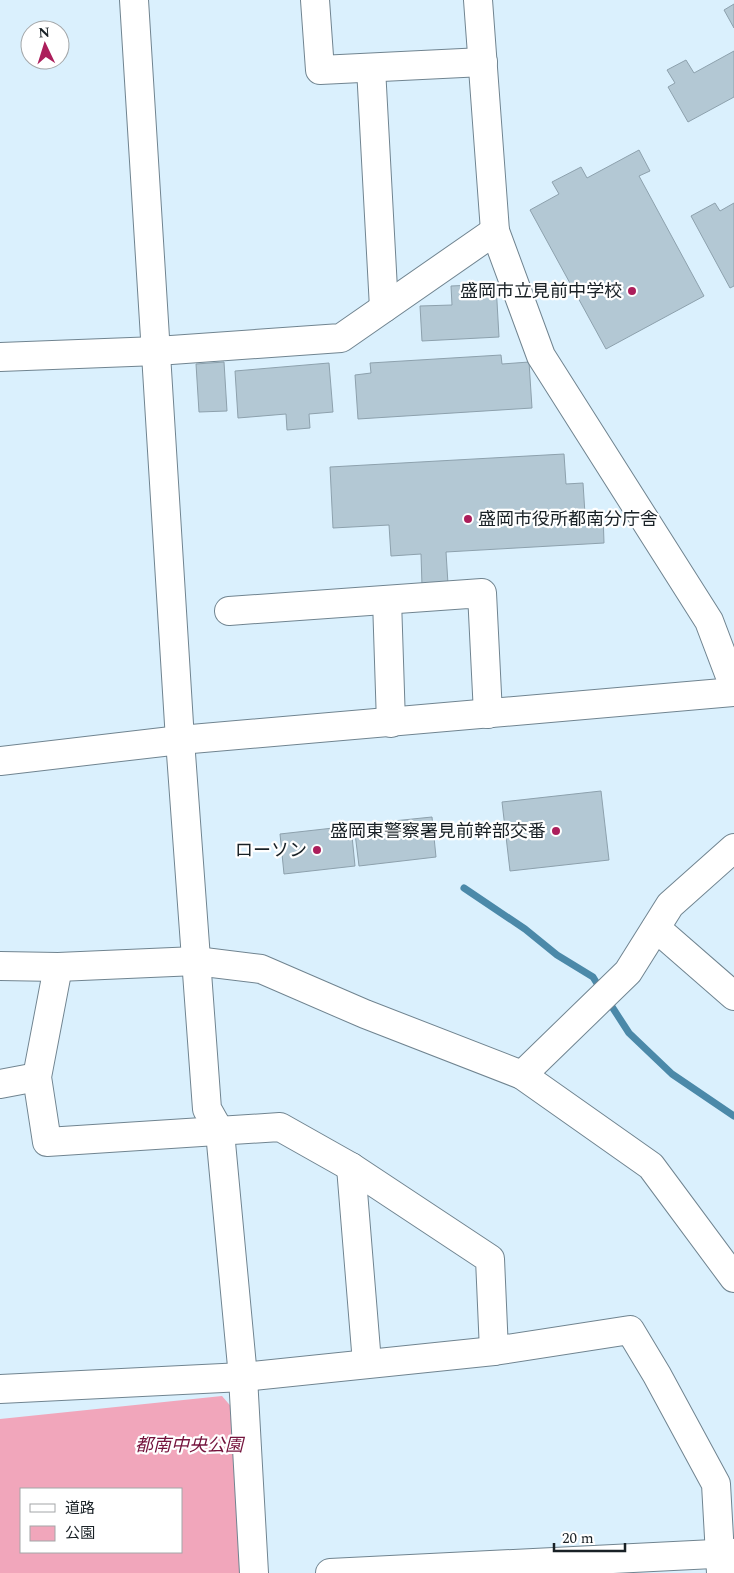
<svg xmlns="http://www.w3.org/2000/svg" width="734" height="1573" viewBox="0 0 734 1573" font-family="Spectral,'Noto Sans JP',serif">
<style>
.green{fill:#f1a6bb;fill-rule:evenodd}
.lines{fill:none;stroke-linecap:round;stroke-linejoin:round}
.stream{stroke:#4b89a9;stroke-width:7}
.building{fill:#b3c8d4;stroke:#8da1ad}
.minor-casing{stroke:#708490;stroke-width:30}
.minor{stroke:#fff;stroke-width:28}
.poi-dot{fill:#ac1e5b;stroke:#fff;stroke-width:2}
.labels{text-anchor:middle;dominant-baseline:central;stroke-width:4.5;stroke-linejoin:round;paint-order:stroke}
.poi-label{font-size:18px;fill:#192126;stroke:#fff;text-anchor:end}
.park-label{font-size:18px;font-style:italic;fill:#74133c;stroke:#fff}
</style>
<rect width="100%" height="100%" fill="#daf0fd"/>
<path class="green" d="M222,1396l12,14 6,163h-240v-154zM21,1489h160v63h-160z"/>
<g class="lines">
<g class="stream">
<polyline points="464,888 525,929 557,955 593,977 601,990"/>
<polyline points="607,999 629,1033 672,1074 734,1116"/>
</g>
</g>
<g class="building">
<polygon points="734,4 734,28 724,10"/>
<polygon points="734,51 734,97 688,122 668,87 675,83 667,70 686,60 694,73"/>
<polygon points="639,150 650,171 639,176 704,296 606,349 530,210 559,194 552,182 581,167 587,178"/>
<polygon points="715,203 720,211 734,203 734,286 730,288 691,216"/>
<polygon points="496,284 499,337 422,341 420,306 452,305 451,286"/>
<polygon points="501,355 502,364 529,362 532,408 358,419 355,375 371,373 370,363"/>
<polygon points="224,362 227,411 199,412 196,364"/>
<polygon points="329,363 333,412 309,414 310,428 287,430 286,414 238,418 235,371"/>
<polygon points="564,454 566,484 583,483 585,514 603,513 604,543 446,552 448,584 422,586 421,554 391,556 389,525 333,528 330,467"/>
<polygon points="601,791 609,860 510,871 502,802"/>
<polygon points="432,817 436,857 359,866 354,825"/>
<polygon points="351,826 355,866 284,874 280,834"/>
</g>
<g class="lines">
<g class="minor-casing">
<g id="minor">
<polyline points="134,0 180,740 207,1109 220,1132 243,1377 254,1573"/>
<polyline points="315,0 320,70 483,62"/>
<polyline points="478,0 495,231 541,356 709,621 734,687"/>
<polyline points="371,68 384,308"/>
<polyline points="0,357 157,351 341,338 495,231"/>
<polyline points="387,600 391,723"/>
<polyline points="229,611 482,593 488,714"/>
<polyline points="0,761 180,740 734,692"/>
<polyline points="734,848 670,905 628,972 522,1075 651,1166 734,1278"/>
<polyline points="656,928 734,996"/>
<polyline points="0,966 58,967 196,961 261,969 365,1014 522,1075"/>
<polyline points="58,967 37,1077 47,1142 280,1127 351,1167 490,1259 494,1351"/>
<polyline points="0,1084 37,1077"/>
<polyline points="351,1167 367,1363"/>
<polyline points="0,1389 243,1377 494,1351 630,1330 657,1375 716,1484 721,1573"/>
<polyline points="330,1573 734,1553"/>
</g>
</g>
<use href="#minor" class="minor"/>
</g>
<g class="poi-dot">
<circle cx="632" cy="291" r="5"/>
<circle cx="468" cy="519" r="5"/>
<circle cx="556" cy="831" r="5"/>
<circle cx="317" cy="850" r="5"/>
</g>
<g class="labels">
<g class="poi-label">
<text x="622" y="291">盛岡市立見前中学校</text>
<text x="478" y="519" text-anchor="start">盛岡市役所都南分庁舎</text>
<text x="546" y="831">盛岡東警察署見前幹部交番</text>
<text x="307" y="850">ローソン</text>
</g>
<g class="park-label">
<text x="189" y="1445">都南中央公園</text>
</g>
</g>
<rect x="20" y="1488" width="162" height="65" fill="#ffffff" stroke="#a3a6a8"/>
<rect x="30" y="1504" width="25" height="8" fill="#ffffff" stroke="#a3a6a8"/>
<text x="65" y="1513" font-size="15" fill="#192126">道路</text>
<rect x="30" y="1526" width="25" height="15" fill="#f1a6bb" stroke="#a3a6a8"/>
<text x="65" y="1538" font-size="15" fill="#192126">公園</text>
<g transform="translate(45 45) rotate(356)"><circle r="24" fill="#ffffff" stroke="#a3a6a8"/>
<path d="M0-4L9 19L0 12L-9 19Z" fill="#ac1e5b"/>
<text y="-8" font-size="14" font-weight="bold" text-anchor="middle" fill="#192126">N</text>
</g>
<path d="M554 1543v8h71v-8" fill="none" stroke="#192126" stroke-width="2.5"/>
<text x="562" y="1543" font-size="15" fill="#192126" stroke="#ffffff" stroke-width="4" paint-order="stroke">20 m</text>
</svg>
